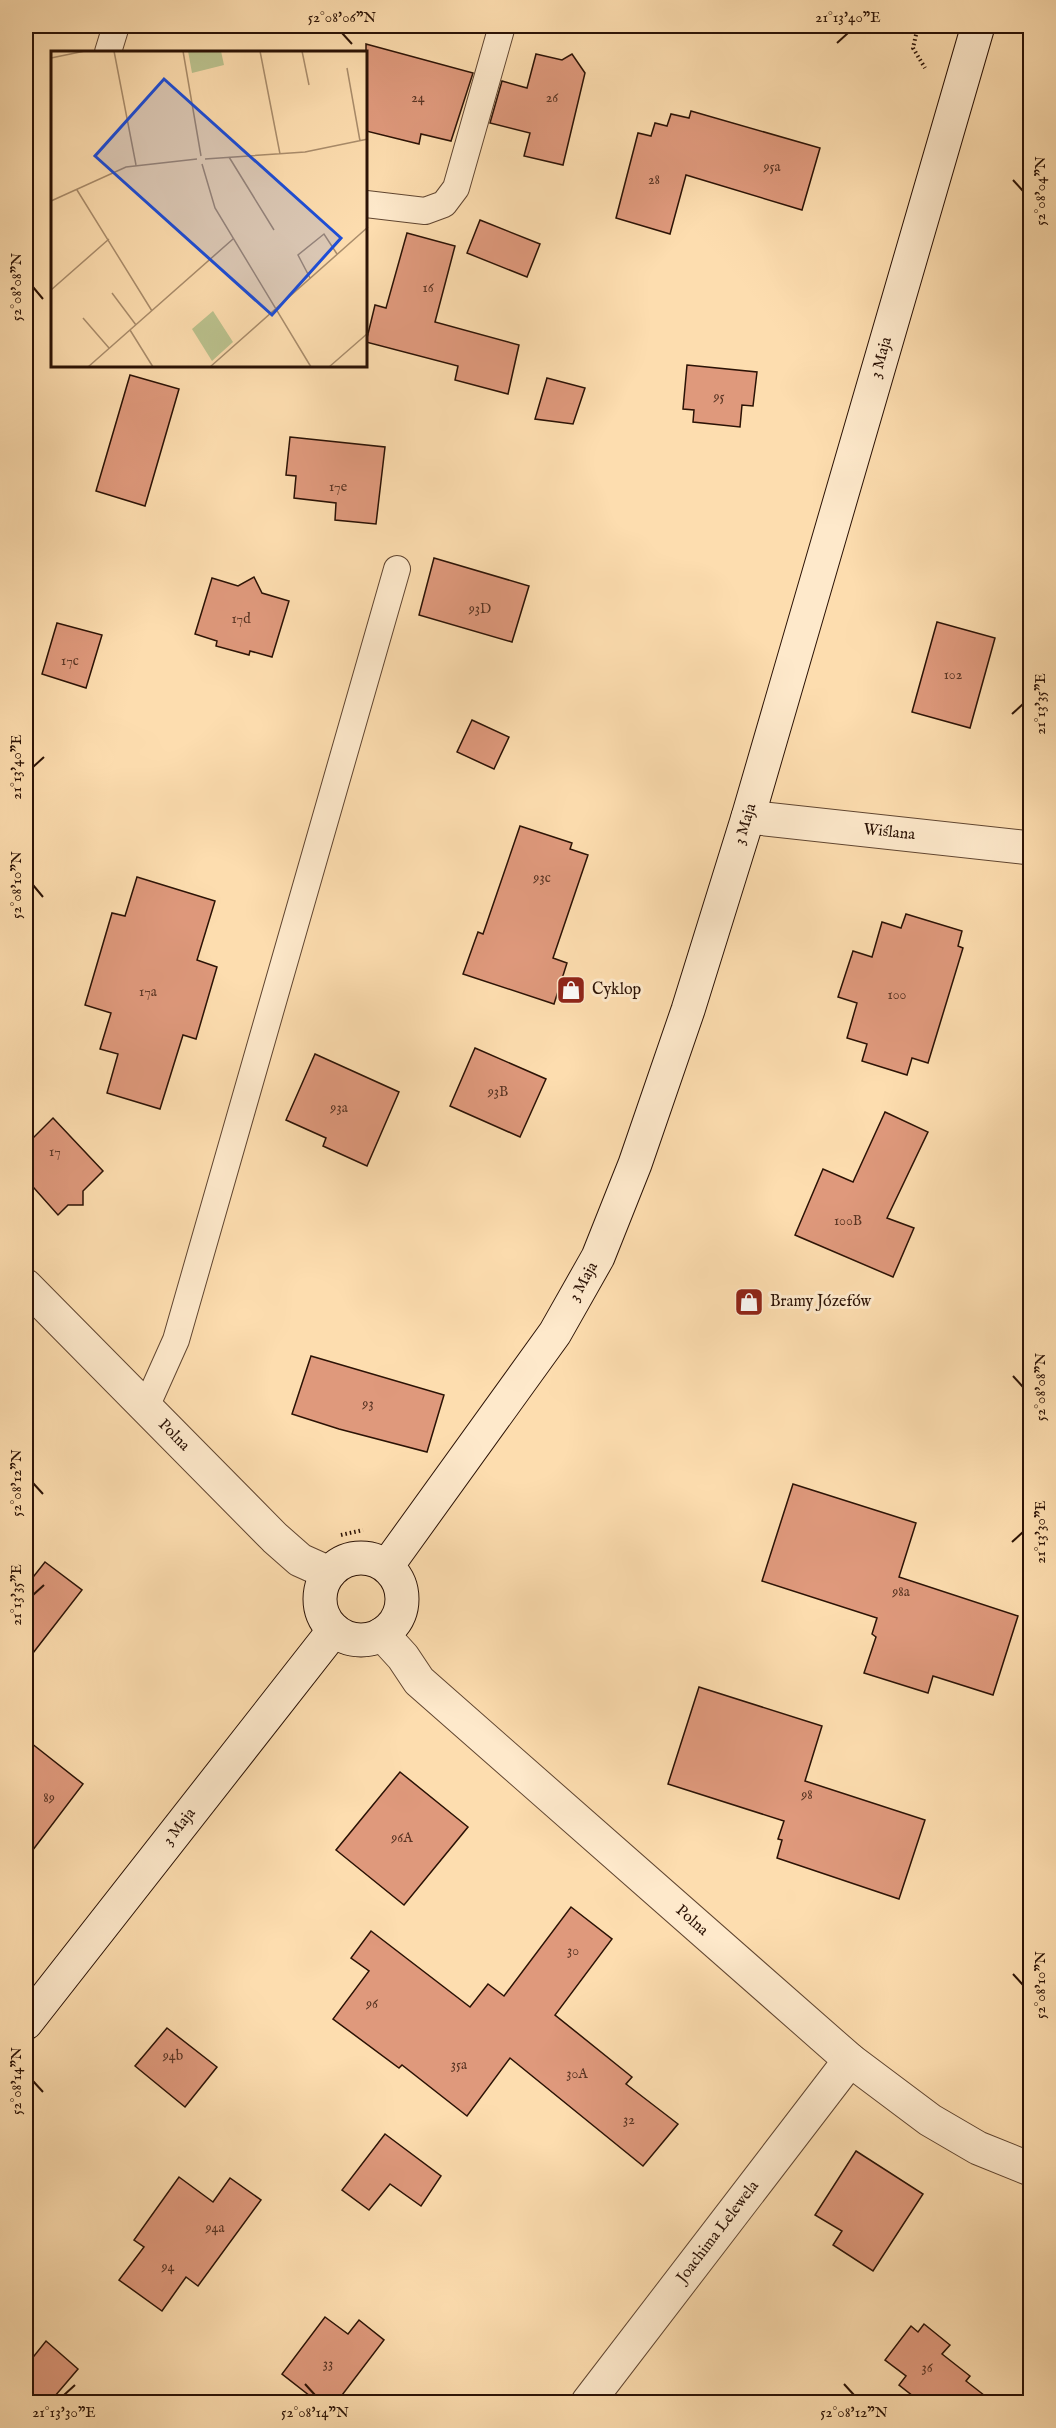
<svg xmlns="http://www.w3.org/2000/svg" width="1056" height="2428" viewBox="0 0 1056 2428" font-family="'IM FELL English',serif">
<style>
.building{fill:#df997c;stroke:#2b1205;stroke-width:1.5}
.lines{fill:none;stroke-linecap:round;stroke-linejoin:round}
.lane-casing{stroke:#604530;stroke-width:28}
.street-casing{stroke:#604530;stroke-width:35}
.secondary-casing{stroke:#2b1205;stroke-width:35}
.path{stroke:#2b1205;stroke-width:4;stroke-dasharray:1.5 3;stroke-linecap:butt}
.lane{stroke:#fee9cb;stroke-width:26}
.street{stroke:#fee9cb;stroke-width:33}
.secondary{stroke:#fee9cb;stroke-width:33}
.ticks{fill:none;stroke:#2b1205;stroke-width:2}
.labels{text-anchor:middle;dominant-baseline:central;stroke-width:6;stroke-linejoin:round;paint-order:stroke}
.number-label{font-size:14px;fill:#583423}
.street-label{font-size:16px;fill:#2b1205;stroke:#fee9cb}
.poi-label{font-size:16px;fill:#2b1205;stroke:#fee9cb;text-anchor:start}
.inset-road{fill:none;stroke:#a98c6b;stroke-width:1.5}
.view{fill:#1d4ed8;fill-opacity:0.15;stroke:#1d4ed8;stroke-width:3}
.inset-edge{fill:none;stroke:#2b1205;stroke-width:3}
.neatline{fill:none;stroke:#2b1205;stroke-width:2}
.ticks-label{font-size:15px;text-anchor:middle;fill:#2b1205}
</style>
<rect width="100%" height="100%" fill="#fdddaf"/>
<filter id="stains"><feTurbulence type="fractalNoise" baseFrequency=".00333" numOctaves="4"/><feColorMatrix values="0 0 0 0 .2 0 0 0 0 .09 0 0 0 0 .02 0 0 0 .5 -.17"/></filter>
<radialGradient id="worn" r=".72"><stop offset=".6" stop-color="#630" stop-opacity="0"/><stop offset="1" stop-color="#630" stop-opacity=".3"/></radialGradient>
<g class="building">
<polygon points="366,44 473,73 451,141 421,134 419,144 366,131"/>
<polygon points="536,54 562,60 572,54 585,73 563,165 524,156 530,133 490,123 502,81 527,88"/>
<polygon points="691,111 820,148 802,210 686,175 670,234 616,218 638,133 651,136 655,123 667,126 671,114 689,118"/>
<polygon points="480,220 540,244 527,277 467,253"/>
<polygon points="407,233 455,246 435,322 519,345 508,394 455,380 458,366 366,342 375,305 386,308"/>
<polygon points="687,365 757,372 753,406 742,405 740,427 693,422 694,410 683,409"/>
<polygon points="130,375 179,389 145,506 96,491"/>
<polygon points="547,378 585,388 573,424 535,419"/>
<polygon points="290,437 385,447 376,524 335,520 336,503 294,498 296,476 286,475"/>
<polygon points="434,558 529,586 512,642 419,615"/>
<polygon points="254,577 262,593 289,601 272,657 250,651 249,655 216,646 217,641 195,634 212,578 238,586"/>
<polygon points="937,622 995,638 970,728 912,712"/>
<polygon points="57,623 102,635 86,688 42,674"/>
<polygon points="472,720 509,737 494,769 457,752"/>
<polygon points="520,826 572,843 570,849 588,855 553,958 567,963 554,1004 463,974 478,932 483,934"/>
<polygon points="137,877 215,901 197,960 217,967 196,1039 183,1035 160,1109 107,1093 118,1054 100,1049 111,1013 85,1005 112,913 125,916"/>
<polygon points="906,914 962,931 958,946 963,948 928,1063 912,1058 907,1075 862,1061 867,1044 847,1038 857,1003 838,997 853,951 872,957 882,922 901,928"/>
<polygon points="475,1048 546,1079 520,1137 450,1106"/>
<polygon points="315,1054 399,1092 367,1166 323,1146 326,1138 286,1120"/>
<polygon points="885,1112 928,1132 887,1218 914,1228 893,1277 795,1235 823,1169 853,1182"/>
<polygon points="53,1118 103,1171 83,1191 83,1205 68,1205 58,1215 26,1179 26,1145"/>
<polygon points="311,1356 444,1395 427,1452 339,1429 292,1414"/>
<polygon points="793,1484 916,1523 899,1577 1018,1616 993,1695 933,1676 928,1693 864,1673 876,1637 872,1634 877,1618 762,1581"/>
<polygon points="45,1562 82,1590 26,1662 26,1586"/>
<polygon points="699,1687 822,1726 805,1781 925,1820 899,1899 777,1858 782,1840 778,1839 784,1821 668,1784"/>
<polygon points="26,1739 83,1784 26,1859"/>
<polygon points="400,1772 468,1827 404,1905 336,1850"/>
<polygon points="571,1907 612,1939 555,2015 632,2077 626,2084 678,2124 643,2166 510,2058 467,2116 402,2065 399,2068 333,2019 369,1971 351,1958 371,1931 470,2007 488,1984 504,1996"/>
<polygon points="167,2028 217,2067 185,2107 135,2066"/>
<polygon points="385,2134 441,2176 421,2206 390,2184 369,2210 342,2190"/>
<polygon points="856,2151 923,2194 873,2271 833,2245 842,2231 815,2215"/>
<polygon points="179,2177 213,2202 230,2178 261,2200 198,2286 186,2277 162,2311 119,2280 144,2247 134,2240"/>
<polygon points="325,2317 348,2334 359,2320 384,2340 336,2403 319,2403 282,2374"/>
<polygon points="924,2324 950,2345 942,2354 970,2376 966,2381 994,2403 922,2403 899,2385 906,2376 885,2360 911,2326 918,2332"/>
<polygon points="46,2341 78,2369 49,2403 26,2403 26,2366"/>
</g>
<g class="lines">
<g class="lane-casing">
<g id="lane">
<polyline points="108,52 116,26"/>
<polyline points="366,204 425,211 444,204 456,188 502,26"/>
<polyline points="146,1407 176,1340 397,569"/>
</g>
</g>
<g class="street-casing">
<g id="street">
<path id="s1" d="M748,817l282,31"/>
<path id="s2" d="M26,1286l249,252 25,22 29,13"/>
<path id="s3" d="M382,1634l21,23 16,24 431,379 80,60 48,28 52,21"/>
<path id="s4" d="M588,2402l262,-342"/>
</g>
</g>
<g class="secondary-casing">
<g id="secondary">
<circle cx="361" cy="1599" r="41"/>
<path id="s5" d="M387,1566l168,-233 43,-76 37,-93 53,-154 60,-193 230,-791"/>
<path id="s6" d="M26,2023l308,-393"/>
</g>
</g>
<g class="path">
<polyline points="918,26 913,48 925,68"/>
<polyline points="341,1535 363,1530"/>
</g>
<use href="#lane" class="lane"/>
<use href="#street" class="street"/>
<use href="#secondary" class="secondary"/>
</g>
<path class="ticks" d="M342,33l10,11M837,43l11,-10M1013,180l10,11M33,287l10,12M1012,714l11,-10M33,767l11,-10M33,885l10,12M1013,1376l10,11M33,1483l10,11M1012,1542l11,-10M33,1595l11,-10M1013,1974l10,11M33,2081l10,11M305,2384l10,11M844,2384l10,11M64,2395l11,-10"/>
<defs>
<g id="shop-square" transform="scale(1.5)"><rect x="-9" y="-9" width="18" height="18" rx="4" fill="#8f2418" stroke="#fee9cb"/><path d="M-5-2.5h2.3a2.7 3.5 0 0 1 5.4 0H5L5.5 6h-11ZM-1.5-2.5h3a1.5 2.3 0 0 0-3 0Z" fill="#fff"/></g>
</defs>
<g fill-rule="evenodd">
<use href="#shop-square" x="571" y="990"/>
<use href="#shop-square" x="749" y="1302"/>
</g>
<g class="labels">
<g class="number-label">
<text x="418" y="98">24</text>
<text x="552" y="98">26</text>
<text x="772" y="167">95a</text>
<text x="654" y="180">28</text>
<text x="428" y="288">16</text>
<text x="719" y="397">95</text>
<text x="338" y="487">17e</text>
<text x="480" y="609">93D</text>
<text x="241" y="619">17d</text>
<text x="70" y="661">17c</text>
<text x="953" y="675">102</text>
<text x="542" y="878">93c</text>
<text x="148" y="992">17a</text>
<text x="897" y="995">100</text>
<text x="498" y="1092">93B</text>
<text x="339" y="1108">93a</text>
<text x="55" y="1152">17</text>
<text x="848" y="1221">100B</text>
<text x="368" y="1404">93</text>
<text x="901" y="1592">98a</text>
<text x="807" y="1795">98</text>
<text x="49" y="1798">89</text>
<text x="402" y="1838">96A</text>
<text x="573" y="1951">30</text>
<text x="372" y="2004">96</text>
<text x="173" y="2056">94b</text>
<text x="459" y="2065">35a</text>
<text x="577" y="2074">30A</text>
<text x="629" y="2120">32</text>
<text x="215" y="2228">94a</text>
<text x="168" y="2267">94</text>
<text x="328" y="2364">33</text>
<text x="927" y="2368">36</text>
</g>
<g class="street-label">
<text stroke="none"><textPath href="#s5" startOffset="1318">3 Maja</textPath></text>
<text stroke="none"><textPath href="#s5" startOffset="832">3 Maja</textPath></text>
<text stroke="none"><textPath href="#s1" startOffset="142">Wiślana</textPath></text>
<text stroke="none"><textPath href="#s5" startOffset="346">3 Maja</textPath></text>
<text stroke="none"><textPath href="#s2" startOffset="210">Polna</textPath></text>
<text stroke="none"><textPath href="#s6" startOffset="249">3 Maja</textPath></text>
<text stroke="none"><textPath href="#s3" startOffset="423">Polna</textPath></text>
<text stroke="none"><textPath href="#s4" startOffset="214">Joachima Lelewela</textPath></text>
</g>
<g class="poi-label">
<text x="592" y="990">Cyklop</text>
<text x="770" y="1302">Bramy Józefów</text>
</g>
</g>
<g transform="translate(51 51)">
<rect width="316" height="316" fill="#fdddaf"/>
<path d="M137,0h33l3,14 -32,8zM162,260l20,31 -21,19 -20,-32z" fill="#bbc28e"/>
<path class="inset-road" d="M63,0l22,114M132,0l18,105M209,0l20,103M251,0l7,34M0,7l34,-7M296,17l13,73M178,106l45,73M154,108l100,-7 63,-13M151,113l13,44 96,159M26,139l75,121M0,150l75,-34 71,-8M259,227l-12,-23 26,-21 13,20M0,239l58,-51M61,242l24,32M32,267l26,30M79,279l23,37M37,316l145,-128M159,316l158,-140M278,316l39,-34"/>
<path class="view" d="M113,28l177,159 -69,77 -177,-159z"/>
<rect width="316" height="316" class="inset-edge"/>
</g>
<rect width="1056" height="2428" fill="none" stroke="#fdddaf" stroke-width="66"/>
<rect x="33" y="33" width="990" height="2362" class="neatline"/>
<g class="ticks-label">
<text x="342" y="22">52°08'06"N</text>
<text x="848" y="22">21°13'40"E</text>
<text transform="translate(1040 191) rotate(-90)" y="5">52°08'04"N</text>
<text transform="translate(16 287) rotate(-90)" y="5">52°08'08"N</text>
<text transform="translate(1040 704) rotate(-90)" y="5">21°13'35"E</text>
<text transform="translate(16 767) rotate(-90)" y="5">21°13'40"E</text>
<text transform="translate(16 885) rotate(-90)" y="5">52°08'10"N</text>
<text transform="translate(1040 1387) rotate(-90)" y="5">52°08'08"N</text>
<text transform="translate(16 1483) rotate(-90)" y="5">52°08'12"N</text>
<text transform="translate(1040 1532) rotate(-90)" y="5">21°13'30"E</text>
<text transform="translate(16 1595) rotate(-90)" y="5">21°13'35"E</text>
<text transform="translate(1040 1985) rotate(-90)" y="5">52°08'10"N</text>
<text transform="translate(16 2081) rotate(-90)" y="5">52°08'14"N</text>
<text x="64" y="2417">21°13'30"E</text>
<text x="315" y="2417">52°08'14"N</text>
<text x="854" y="2417">52°08'12"N</text>
</g>
<rect width="100%" height="100%" filter="url(#stains)"/>
<rect width="100%" height="100%" fill="url(#worn)"/>
</svg>
